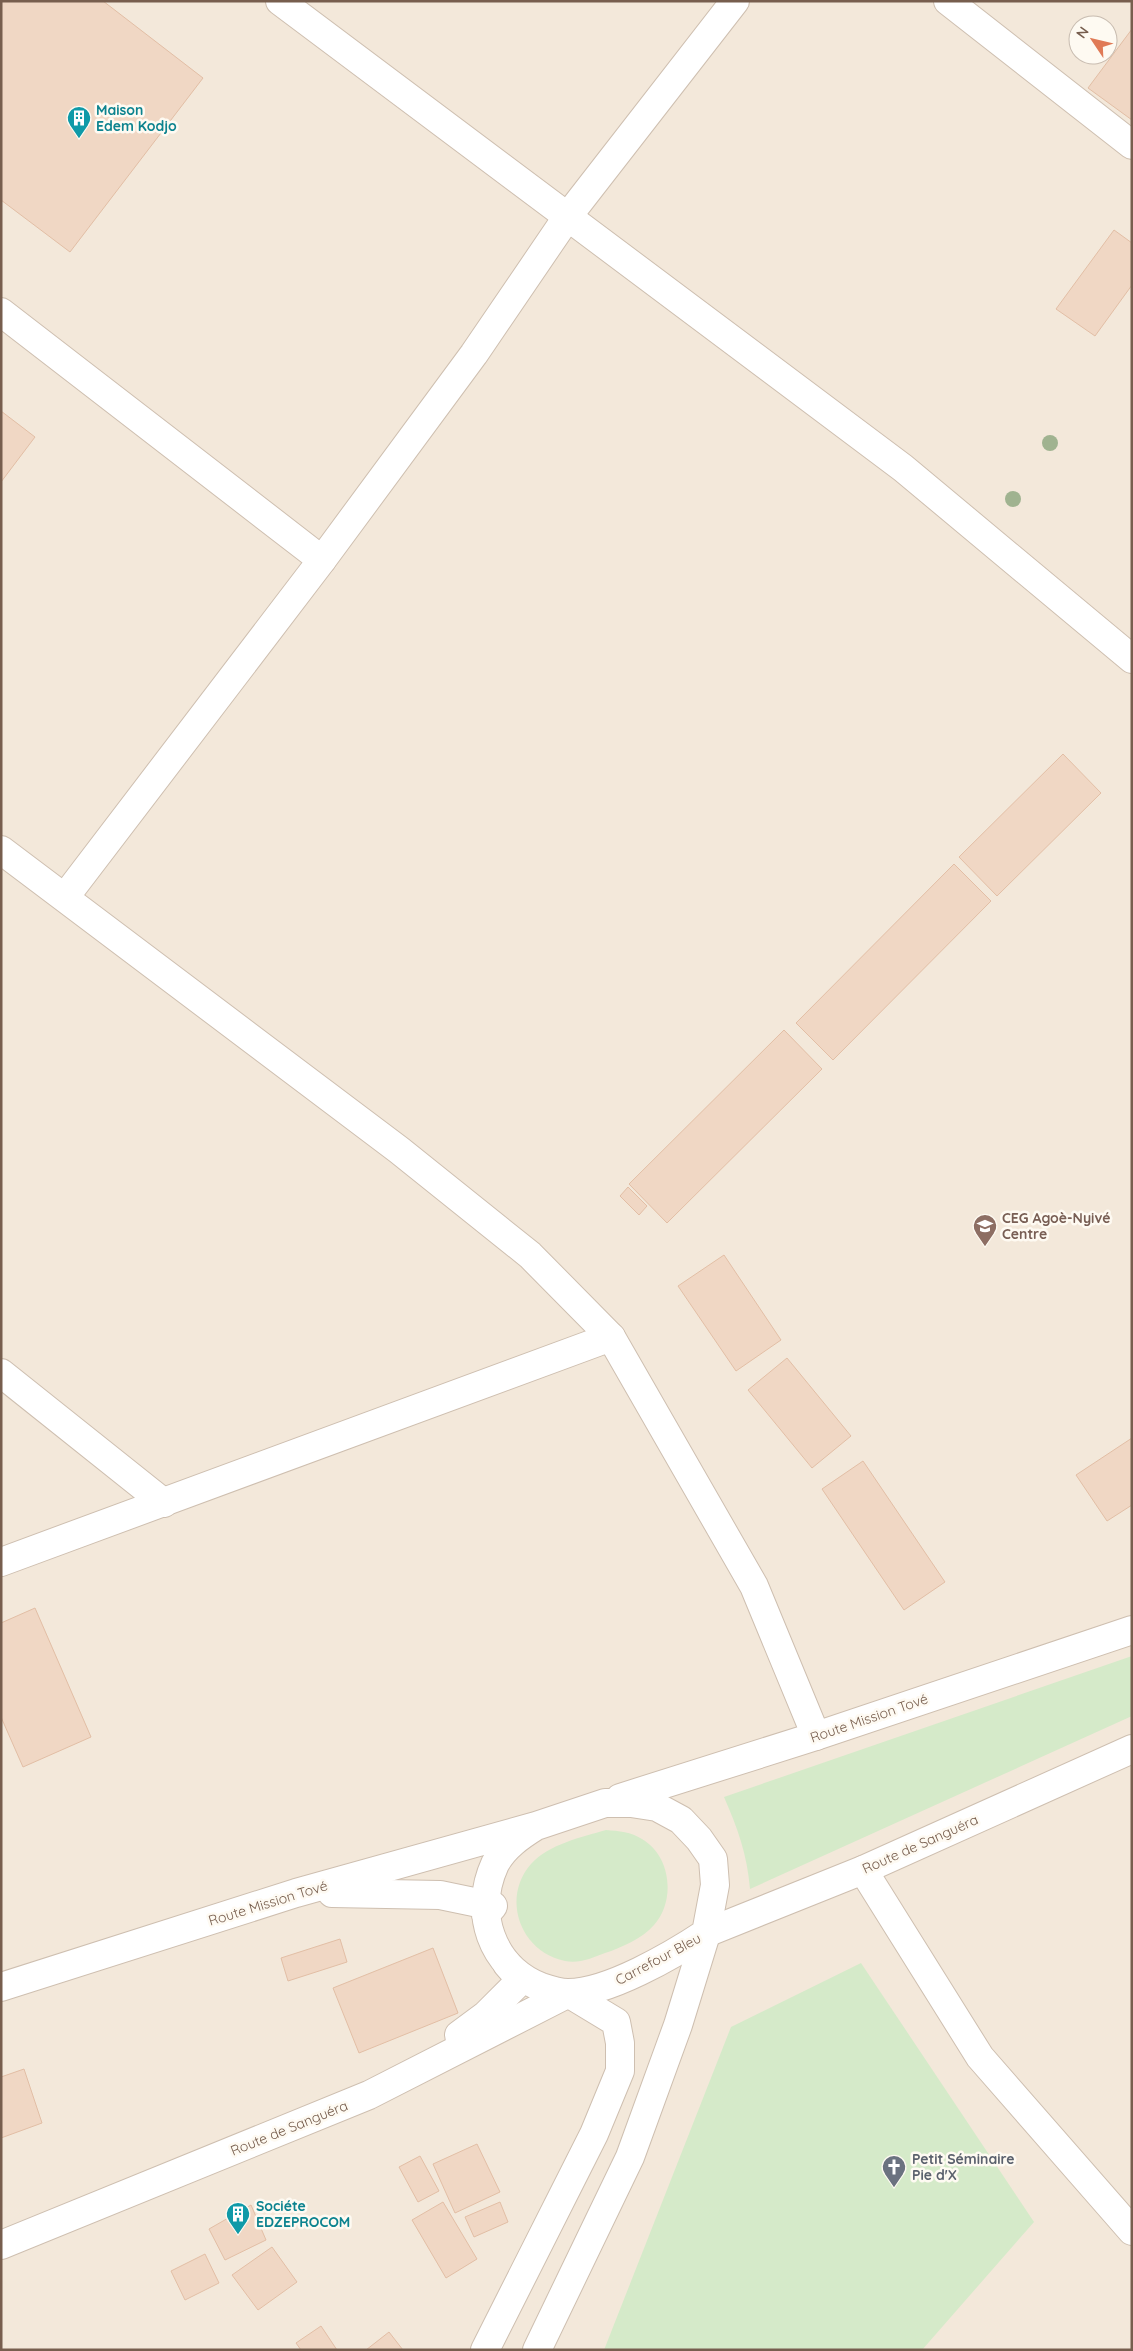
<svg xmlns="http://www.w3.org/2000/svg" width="1133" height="2351" viewBox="0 0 1133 2351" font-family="Quicksand,sans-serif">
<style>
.residential{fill:#f3e8da;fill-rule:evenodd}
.green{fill:#d5eac9}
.building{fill:#f0d7c4;stroke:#e2bea5}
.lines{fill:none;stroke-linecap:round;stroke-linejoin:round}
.minor-casing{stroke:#cebfb0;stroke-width:30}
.minor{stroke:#fff;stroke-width:28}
.tree{fill:#a0b390}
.labels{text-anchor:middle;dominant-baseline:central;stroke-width:5;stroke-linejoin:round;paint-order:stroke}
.culture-label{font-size:14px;font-weight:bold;fill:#0d838f;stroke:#fefaf2;text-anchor:start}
.education-label{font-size:14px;font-weight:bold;fill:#785e54;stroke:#fefaf2;text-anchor:start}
.street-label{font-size:14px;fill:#775e4e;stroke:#fefaf2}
.worship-label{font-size:14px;font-weight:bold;fill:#5b616d;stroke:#fefaf2;text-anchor:start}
</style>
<rect width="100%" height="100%" fill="#fcf6eb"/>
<path class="residential" d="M1,1h1131v2349h-1131zM1078,25h30v30h-30z"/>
<g class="green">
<path d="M1132,1656v60l-382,173c-3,-35 -12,-60 -26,-92z"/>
<path d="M606,1830c13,1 25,2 36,9 29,17 34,61 12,86 -11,13 -33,23 -49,28 -13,5 -26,11 -40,8 -45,-9 -64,-63 -34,-97 18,-20 51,-27 75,-34z"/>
<polygon points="861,1963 1034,2222 922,2350 604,2350 731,2027"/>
</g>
<g class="building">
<polygon points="1,1 103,1 203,78 70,252 1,200"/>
<polygon points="1132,29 1132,120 1088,88"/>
<polygon points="1114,230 1132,243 1132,285 1095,336 1056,309"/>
<polygon points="1,411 35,437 1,482"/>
<polygon points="1063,754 1101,793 997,896 959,857"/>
<polygon points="954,864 991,901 833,1060 796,1023"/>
<polygon points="784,1030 822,1069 667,1223 629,1184"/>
<polygon points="628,1187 647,1206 639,1215 620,1196"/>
<polygon points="724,1255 781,1340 736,1371 678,1286"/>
<polygon points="787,1358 851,1436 812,1468 748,1390"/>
<polygon points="1132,1438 1132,1505 1107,1521 1076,1475"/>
<polygon points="863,1461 945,1582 904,1610 822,1489"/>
<polygon points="35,1608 91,1737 23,1767 1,1717 1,1623"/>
<polygon points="340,1939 347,1962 288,1981 281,1958"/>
<polygon points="433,1948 458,2013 359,2053 333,1988"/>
<polygon points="24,2069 42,2123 1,2138 1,2077"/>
<polygon points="477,2144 500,2192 455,2213 433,2164"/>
<polygon points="420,2156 439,2191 418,2202 399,2167"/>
<polygon points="443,2202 477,2259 446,2278 412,2220"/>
<polygon points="500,2202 508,2222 474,2237 465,2217"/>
<polygon points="251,2205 266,2240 225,2260 209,2229"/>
<polygon points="272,2247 297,2282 258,2310 232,2275"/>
<polygon points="205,2254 219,2283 185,2300 171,2271"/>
<polygon points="321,2326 337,2350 301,2350 296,2343"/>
<polygon points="389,2332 403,2350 366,2350"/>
</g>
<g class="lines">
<g class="minor-casing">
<g id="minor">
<polyline points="280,1 903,468 1132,659"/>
<polyline points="948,1 1132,145"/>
<polyline points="1,312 322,560"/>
<polyline points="1,850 399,1150 530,1255 611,1337 754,1586 816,1736"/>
<polyline points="65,897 322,560 474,354 568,216 735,1"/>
<polyline points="1,1373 164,1503"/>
<polyline points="1,1562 611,1337"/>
<polyline points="620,1798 816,1736 1132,1630"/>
<polyline points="863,1870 980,2057 1132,2231"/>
<polyline points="332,1893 440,1895 493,1906 486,1914"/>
<polyline points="706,1933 863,1870 1132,1749"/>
<path d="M1,1987l295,-94 240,-67 69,-23h26l26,4 24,13 18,19 14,20 2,26 -9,48c-33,22 -98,60 -138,60 -5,0 -18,-3 -27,-6 -50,-20 -68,-75 -46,-123 9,-17 25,-28 41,-38"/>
<polyline points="459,2035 486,2015 521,1980 507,1964"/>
<polyline points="1,2245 369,2095 569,1993"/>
<polyline points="485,2350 594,2134 620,2071 620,2043 616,2022 568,1993"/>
<polyline points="537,2350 630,2157 678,2025 706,1934"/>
</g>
</g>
<use href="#minor" class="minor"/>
</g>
<g class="tree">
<circle cx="1050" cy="443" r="8"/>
<circle cx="1013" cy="499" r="8"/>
</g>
<defs>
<g id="building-pin" transform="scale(1.25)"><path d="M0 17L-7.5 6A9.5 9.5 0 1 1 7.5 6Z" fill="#0f9aa8" stroke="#fefaf2"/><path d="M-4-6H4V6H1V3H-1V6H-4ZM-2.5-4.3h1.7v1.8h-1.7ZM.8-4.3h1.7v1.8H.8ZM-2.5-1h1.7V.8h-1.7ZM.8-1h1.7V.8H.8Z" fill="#fff"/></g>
<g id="school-pin" transform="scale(1.25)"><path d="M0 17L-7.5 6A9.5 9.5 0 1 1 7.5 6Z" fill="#8d6e63" stroke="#fefaf2"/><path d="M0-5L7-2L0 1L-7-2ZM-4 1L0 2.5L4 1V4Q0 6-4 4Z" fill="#fff"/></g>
<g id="church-pin" transform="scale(1.25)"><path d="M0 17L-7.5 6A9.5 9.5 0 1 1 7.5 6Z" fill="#6b7280" stroke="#fefaf2"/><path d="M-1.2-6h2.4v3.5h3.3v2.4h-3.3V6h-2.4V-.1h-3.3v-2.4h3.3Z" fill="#fff"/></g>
</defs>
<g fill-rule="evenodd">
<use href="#building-pin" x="79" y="118"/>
<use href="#school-pin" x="985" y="1226"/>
<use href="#church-pin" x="894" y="2167"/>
<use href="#building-pin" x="238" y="2214"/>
</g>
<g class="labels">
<g class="culture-label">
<text x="96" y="110">Maison<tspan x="96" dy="16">Edem Kodjo</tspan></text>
<text x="256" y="2206">Sociéte<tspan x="256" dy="16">EDZEPROCOM</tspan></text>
</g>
<g class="education-label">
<text x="1002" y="1218">CEG Agoè-Nyivé<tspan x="1002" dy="16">Centre</tspan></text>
</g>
<g class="street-label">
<text transform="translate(869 1718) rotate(-19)">Route Mission Tové</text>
<text transform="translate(920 1844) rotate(-24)">Route de Sanguéra</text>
<text transform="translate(268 1903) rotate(-17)">Route Mission Tové</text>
<text transform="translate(658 1959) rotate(-28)">Carrefour Bleu</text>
<text transform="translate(289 2128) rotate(-22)">Route de Sanguéra</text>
</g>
<g class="worship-label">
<text x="912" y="2159">Petit Séminaire<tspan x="912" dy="16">Pie d'X</tspan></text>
</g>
</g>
<rect width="1133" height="2351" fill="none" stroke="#775e4e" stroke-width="5"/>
<g transform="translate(1093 40) rotate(305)"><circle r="24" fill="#fefaf2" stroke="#c8bcb0"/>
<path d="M0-4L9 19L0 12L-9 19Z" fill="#e07a56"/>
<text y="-8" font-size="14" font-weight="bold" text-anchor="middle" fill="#775e4e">N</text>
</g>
</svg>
